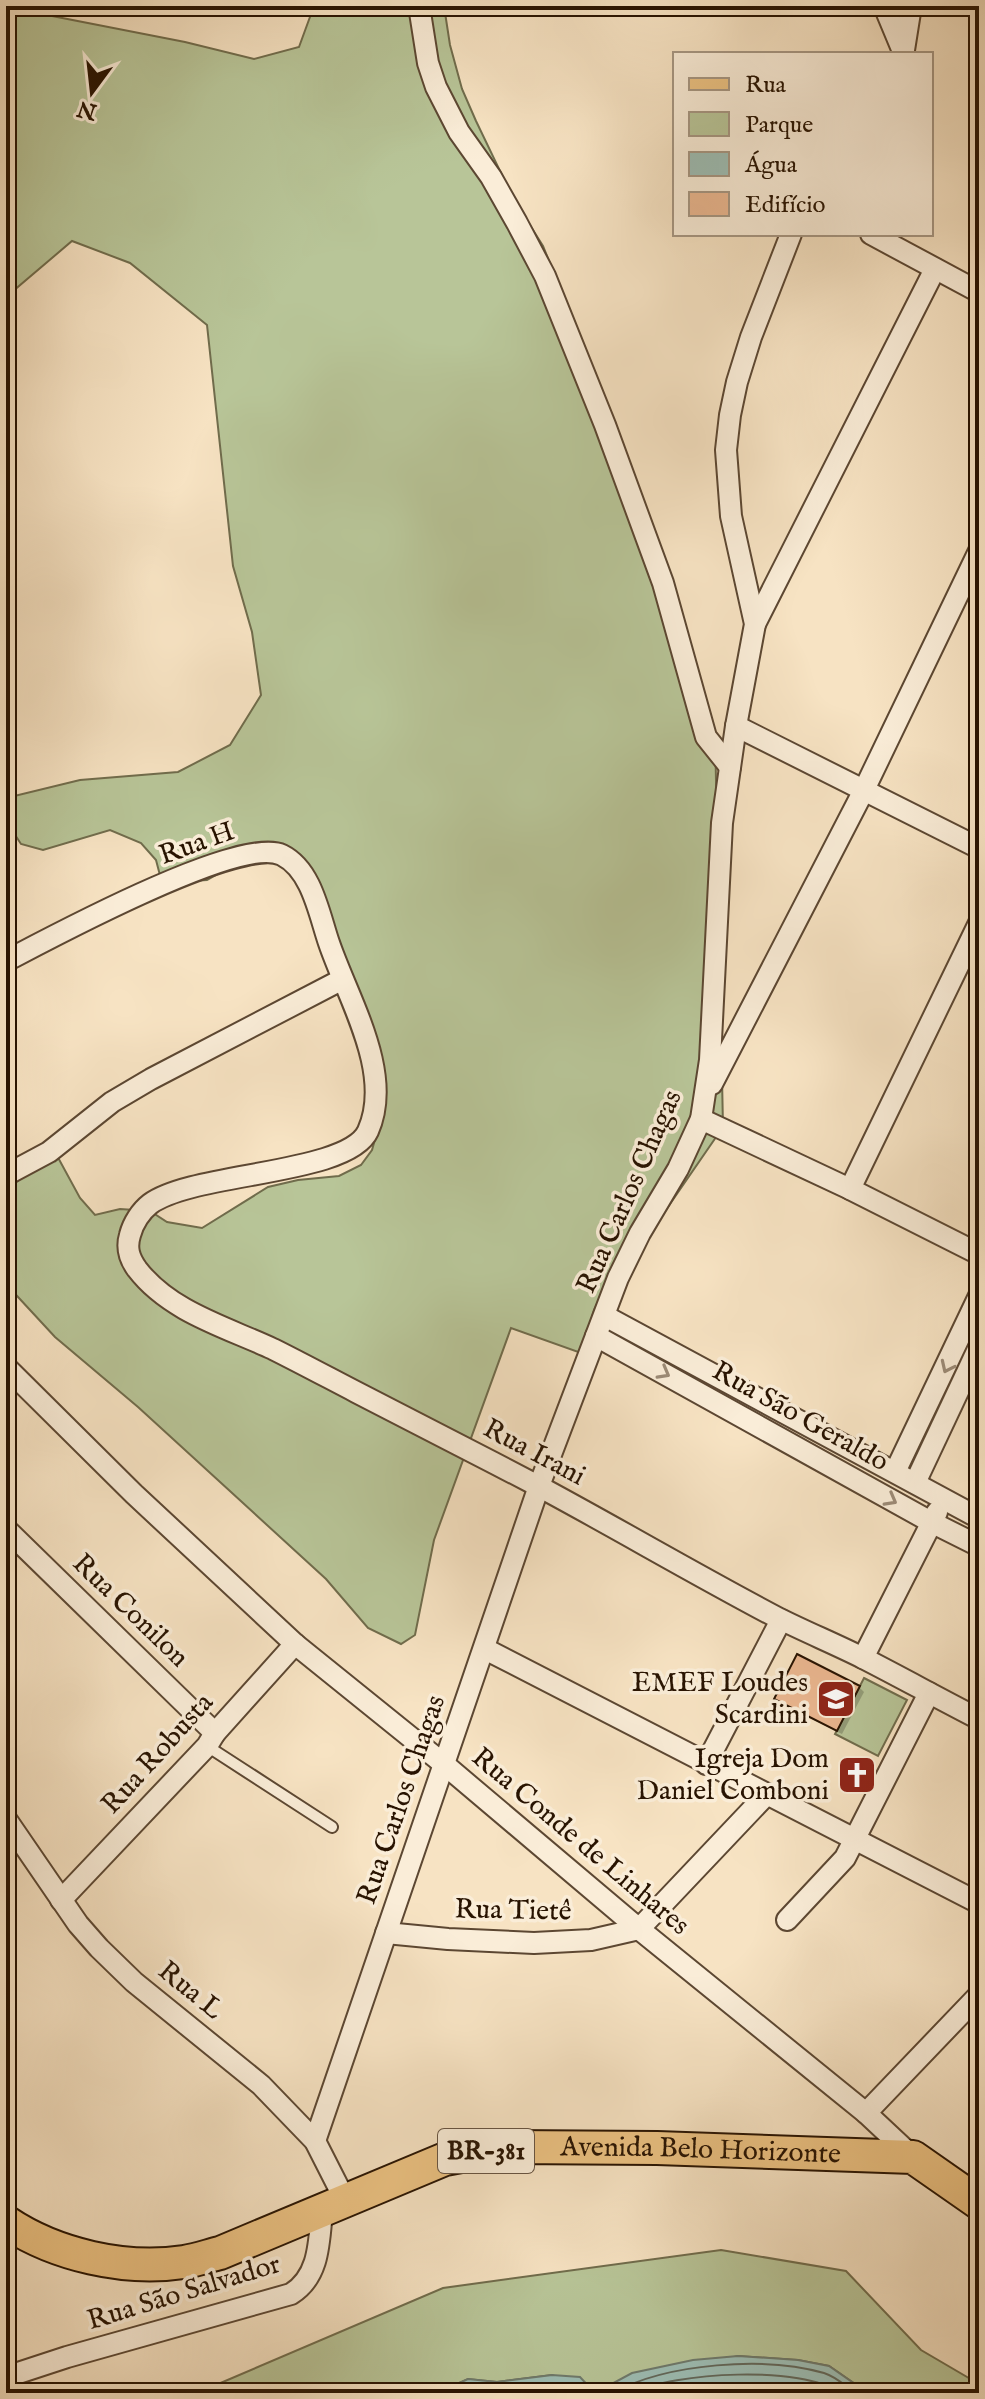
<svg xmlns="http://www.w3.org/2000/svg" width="985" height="2399" viewBox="0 0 985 2399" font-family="'IM FELL English',serif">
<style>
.green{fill:#b8c598;stroke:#706c4c;stroke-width:2}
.water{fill:#9dbeb5;stroke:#6e7a6d;stroke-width:2}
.shadow{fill:#0003}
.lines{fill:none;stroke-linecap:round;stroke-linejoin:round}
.shore{stroke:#62685b;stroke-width:2}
.building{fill:#ebb790;stroke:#281301;stroke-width:2}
.service-casing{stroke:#5c4732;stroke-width:14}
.minor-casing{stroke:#5c4732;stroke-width:24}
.primary-casing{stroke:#281301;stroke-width:36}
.service{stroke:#faedd8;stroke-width:10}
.minor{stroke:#faedd8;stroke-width:20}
.primary{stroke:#ecc282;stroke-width:32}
.oneway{stroke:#9c8b77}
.labels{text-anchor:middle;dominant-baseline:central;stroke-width:7;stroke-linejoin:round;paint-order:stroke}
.shield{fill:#faedd8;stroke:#675442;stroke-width:2}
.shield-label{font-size:26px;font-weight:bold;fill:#281301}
.street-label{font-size:28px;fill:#281301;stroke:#faedd8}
.poi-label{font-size:28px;fill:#281301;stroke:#faedd8;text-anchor:end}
</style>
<rect width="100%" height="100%" fill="#f7e3c3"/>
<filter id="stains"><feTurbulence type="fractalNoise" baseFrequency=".0025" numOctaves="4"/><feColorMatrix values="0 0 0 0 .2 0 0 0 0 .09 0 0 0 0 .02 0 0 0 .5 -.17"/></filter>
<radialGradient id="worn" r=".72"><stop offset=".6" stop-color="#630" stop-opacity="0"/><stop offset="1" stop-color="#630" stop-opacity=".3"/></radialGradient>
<g class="green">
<polygon points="314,6 444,6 450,45 462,89 476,121 514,200 543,246 606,402 715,731 723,1127 632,1259 604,1289 594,1310 581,1353 511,1328 434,1540 415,1635 401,1644 368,1628 326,1579 138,1407 55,1337 6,1284 6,1190 55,1152 80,1198 95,1215 120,1209 150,1211 167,1222 202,1228 268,1187 298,1180 339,1176 361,1165 372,1150 380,1122 373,1061 302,868 246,858 207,880 162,883 156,860 141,843 110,830 43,850 21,844 6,821 6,798 80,780 178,772 230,745 261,695 252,632 233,566 207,325 130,263 72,241 6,297 6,7 185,42 254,59 299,47"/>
<polygon points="864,1678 907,1700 878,1756 835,1734"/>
<polygon points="721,2250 846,2271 921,2350 979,2384 979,2393 882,2393 858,2386 829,2366 798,2360 738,2356 608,2386 595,2393 552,2375 497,2382 468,2379 437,2393 197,2393 443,2288"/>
</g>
<polygon class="water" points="738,2356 798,2360 829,2366 858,2386 882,2393 437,2393 468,2379 497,2382 552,2375 580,2377 595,2393 632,2373 693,2360"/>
<polygon class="shadow" points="859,1687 864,1692 842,1734 781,1704 776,1699"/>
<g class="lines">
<g class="shore">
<path d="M458,2393c15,-7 26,-2 43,-4 25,-2 49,-7 75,-4l8,8"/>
<path d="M613,2393c54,-30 152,-37 211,-20 13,4 21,13 31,20"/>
<path d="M633,2393c39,-21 172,-28 206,0"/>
<polyline points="681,2393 738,2386 812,2393"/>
</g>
</g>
<polygon class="building" points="797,1654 860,1686 837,1731 774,1699"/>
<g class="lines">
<g class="service-casing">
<polyline id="service" points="207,1746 332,1827"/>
</g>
<g class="minor-casing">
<g id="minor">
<polyline points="419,6 428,63 436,87 459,132 491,177 517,223 545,276 605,425 663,583 706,737 730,767"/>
<polyline points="884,6 904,54"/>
<polyline points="904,50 911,6"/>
<polyline points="871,234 979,292"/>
<polyline points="755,624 935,269"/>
<polyline points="736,726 979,848"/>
<path d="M6,961c44,-23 235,-126 276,-106 30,15 37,59 47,88 19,56 65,130 39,188 -20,44 -175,41 -218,73 -9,7 -17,19 -20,31 -4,13 -1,23 7,34 33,43 89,58 136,80 28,14 56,29 83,43 62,32 123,63 184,95 80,43 158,89 238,131 28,14 57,26 85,40 39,20 77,41 116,61"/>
<polyline points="712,1084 863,792 979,551"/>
<polyline points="701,1119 850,1189 979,1254"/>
<polyline points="6,1175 49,1152 112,1102 151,1079 341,980"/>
<polyline points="850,1189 979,923"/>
<polyline points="605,1316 979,1518"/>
<polyline points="596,1336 931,1522 979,1546"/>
<polyline points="6,1367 134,1494 295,1644 445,1765 639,1929 866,2113 913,2157"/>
<polyline points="895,1472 979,1296"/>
<polyline points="915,1483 979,1347"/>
<polyline points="6,1529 215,1733"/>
<polyline points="485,1649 979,1903"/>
<polyline points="863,1658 937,1512"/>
<polyline points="706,1764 781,1620"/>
<polyline points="6,1819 78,1924 99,1948 134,1982 261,2085 315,2141 345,2200"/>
<polyline points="61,1900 207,1746 215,1733 295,1644"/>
<polyline points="787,1920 845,1858 929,1693"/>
<polyline points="386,1933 448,1939 534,1943 591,1940 639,1929 766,1795"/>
<polyline points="866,2113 979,1995"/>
<polyline points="315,2141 539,1486 618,1278 640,1233 678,1169 701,1119 710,1060 722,823 736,726 755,624 731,516 726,450 730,415 737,382 751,337 791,234"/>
<path d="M6,2377l61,-20 224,-63c29,-18 28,-53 31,-84"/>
</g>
</g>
<g class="primary-casing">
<g id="primary">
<path id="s1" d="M6,2222c49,33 119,49 178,40 12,-2 24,-6 36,-9l225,-94 64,-12 148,1 256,9 66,46"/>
</g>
</g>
<use href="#service" class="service"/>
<use href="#minor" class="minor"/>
<use href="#primary" class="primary"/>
</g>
<defs><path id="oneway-chevron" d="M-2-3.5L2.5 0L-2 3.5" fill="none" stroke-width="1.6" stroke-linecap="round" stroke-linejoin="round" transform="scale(2)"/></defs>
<g class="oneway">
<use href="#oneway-chevron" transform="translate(947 1367) rotate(115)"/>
<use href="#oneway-chevron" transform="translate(664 1373) rotate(29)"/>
<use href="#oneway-chevron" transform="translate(891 1500) rotate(29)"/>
</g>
<defs>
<g id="school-square" transform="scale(2)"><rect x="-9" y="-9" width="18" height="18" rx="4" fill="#8f2418" stroke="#faedd8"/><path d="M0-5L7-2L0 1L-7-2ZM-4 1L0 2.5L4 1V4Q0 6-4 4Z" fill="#fff"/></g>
<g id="church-square" transform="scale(2)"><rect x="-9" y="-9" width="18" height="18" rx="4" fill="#8f2418" stroke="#faedd8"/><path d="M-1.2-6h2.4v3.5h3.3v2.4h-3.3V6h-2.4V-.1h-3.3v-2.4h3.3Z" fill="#fff"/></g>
</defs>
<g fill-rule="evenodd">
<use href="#school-square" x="836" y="1699"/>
<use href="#church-square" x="857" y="1775"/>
</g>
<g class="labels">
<rect class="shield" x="438" y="2129" width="96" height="44" rx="6"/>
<g class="shield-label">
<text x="486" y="2151">BR-381</text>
</g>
<g class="street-label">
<text transform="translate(197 844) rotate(-20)">Rua H</text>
<text transform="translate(630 1192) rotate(-66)">Rua Carlos Chagas</text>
<text transform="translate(800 1417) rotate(29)">Rua São Geraldo</text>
<text transform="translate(534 1453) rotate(28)">Rua Irani</text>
<text transform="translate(130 1611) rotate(44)">Rua Conilon</text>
<text transform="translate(158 1754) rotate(-48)">Rua Robusta</text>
<text transform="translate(402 1800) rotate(-71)">Rua Carlos Chagas</text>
<text transform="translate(580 1842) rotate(40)">Rua Conde de Linhares</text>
<text transform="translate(513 1911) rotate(1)">Rua Tietê</text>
<text transform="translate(190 1991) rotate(39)">Rua L</text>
<text stroke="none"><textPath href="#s1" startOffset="724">Avenida Belo Horizonte</textPath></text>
<text transform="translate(184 2293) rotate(-17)">Rua São Salvador</text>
</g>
<g class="poi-label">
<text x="808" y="1683">EMEF Loudes<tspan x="808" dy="32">Scardini</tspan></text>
<text x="829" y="1759">Igreja Dom<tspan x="829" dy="32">Daniel Comboni</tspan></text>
</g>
</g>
<rect width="985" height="2399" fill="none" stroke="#f7e3c3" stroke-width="32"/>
<rect x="8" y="8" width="969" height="2383" fill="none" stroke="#281301" stroke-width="4"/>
<rect x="16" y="16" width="953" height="2367" fill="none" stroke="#281301" stroke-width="2"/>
<rect x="673" y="52" width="260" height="184" fill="#faedd8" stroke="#a69682" stroke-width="2"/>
<rect x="689" y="78" width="40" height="12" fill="#ecc282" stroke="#a69682" stroke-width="2"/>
<text x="745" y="92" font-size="24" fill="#281301">Rua</text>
<rect x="689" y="112" width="40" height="24" fill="#b8c598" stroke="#a69682" stroke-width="2"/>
<text x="745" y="132" font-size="24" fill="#281301">Parque</text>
<rect x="689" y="152" width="40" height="24" fill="#9dbeb5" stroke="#a69682" stroke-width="2"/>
<text x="745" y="172" font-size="24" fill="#281301">Água</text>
<rect x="689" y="192" width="40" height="24" fill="#ebb790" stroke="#a69682" stroke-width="2"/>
<text x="745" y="212" font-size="24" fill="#281301">Edifício</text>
<g transform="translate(92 92) rotate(195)" stroke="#faedd8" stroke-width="6" paint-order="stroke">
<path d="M0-6L14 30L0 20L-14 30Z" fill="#281301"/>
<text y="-12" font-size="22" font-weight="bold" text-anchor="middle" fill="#281301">N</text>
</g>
<rect width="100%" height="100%" filter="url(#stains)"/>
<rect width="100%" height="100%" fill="url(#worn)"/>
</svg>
